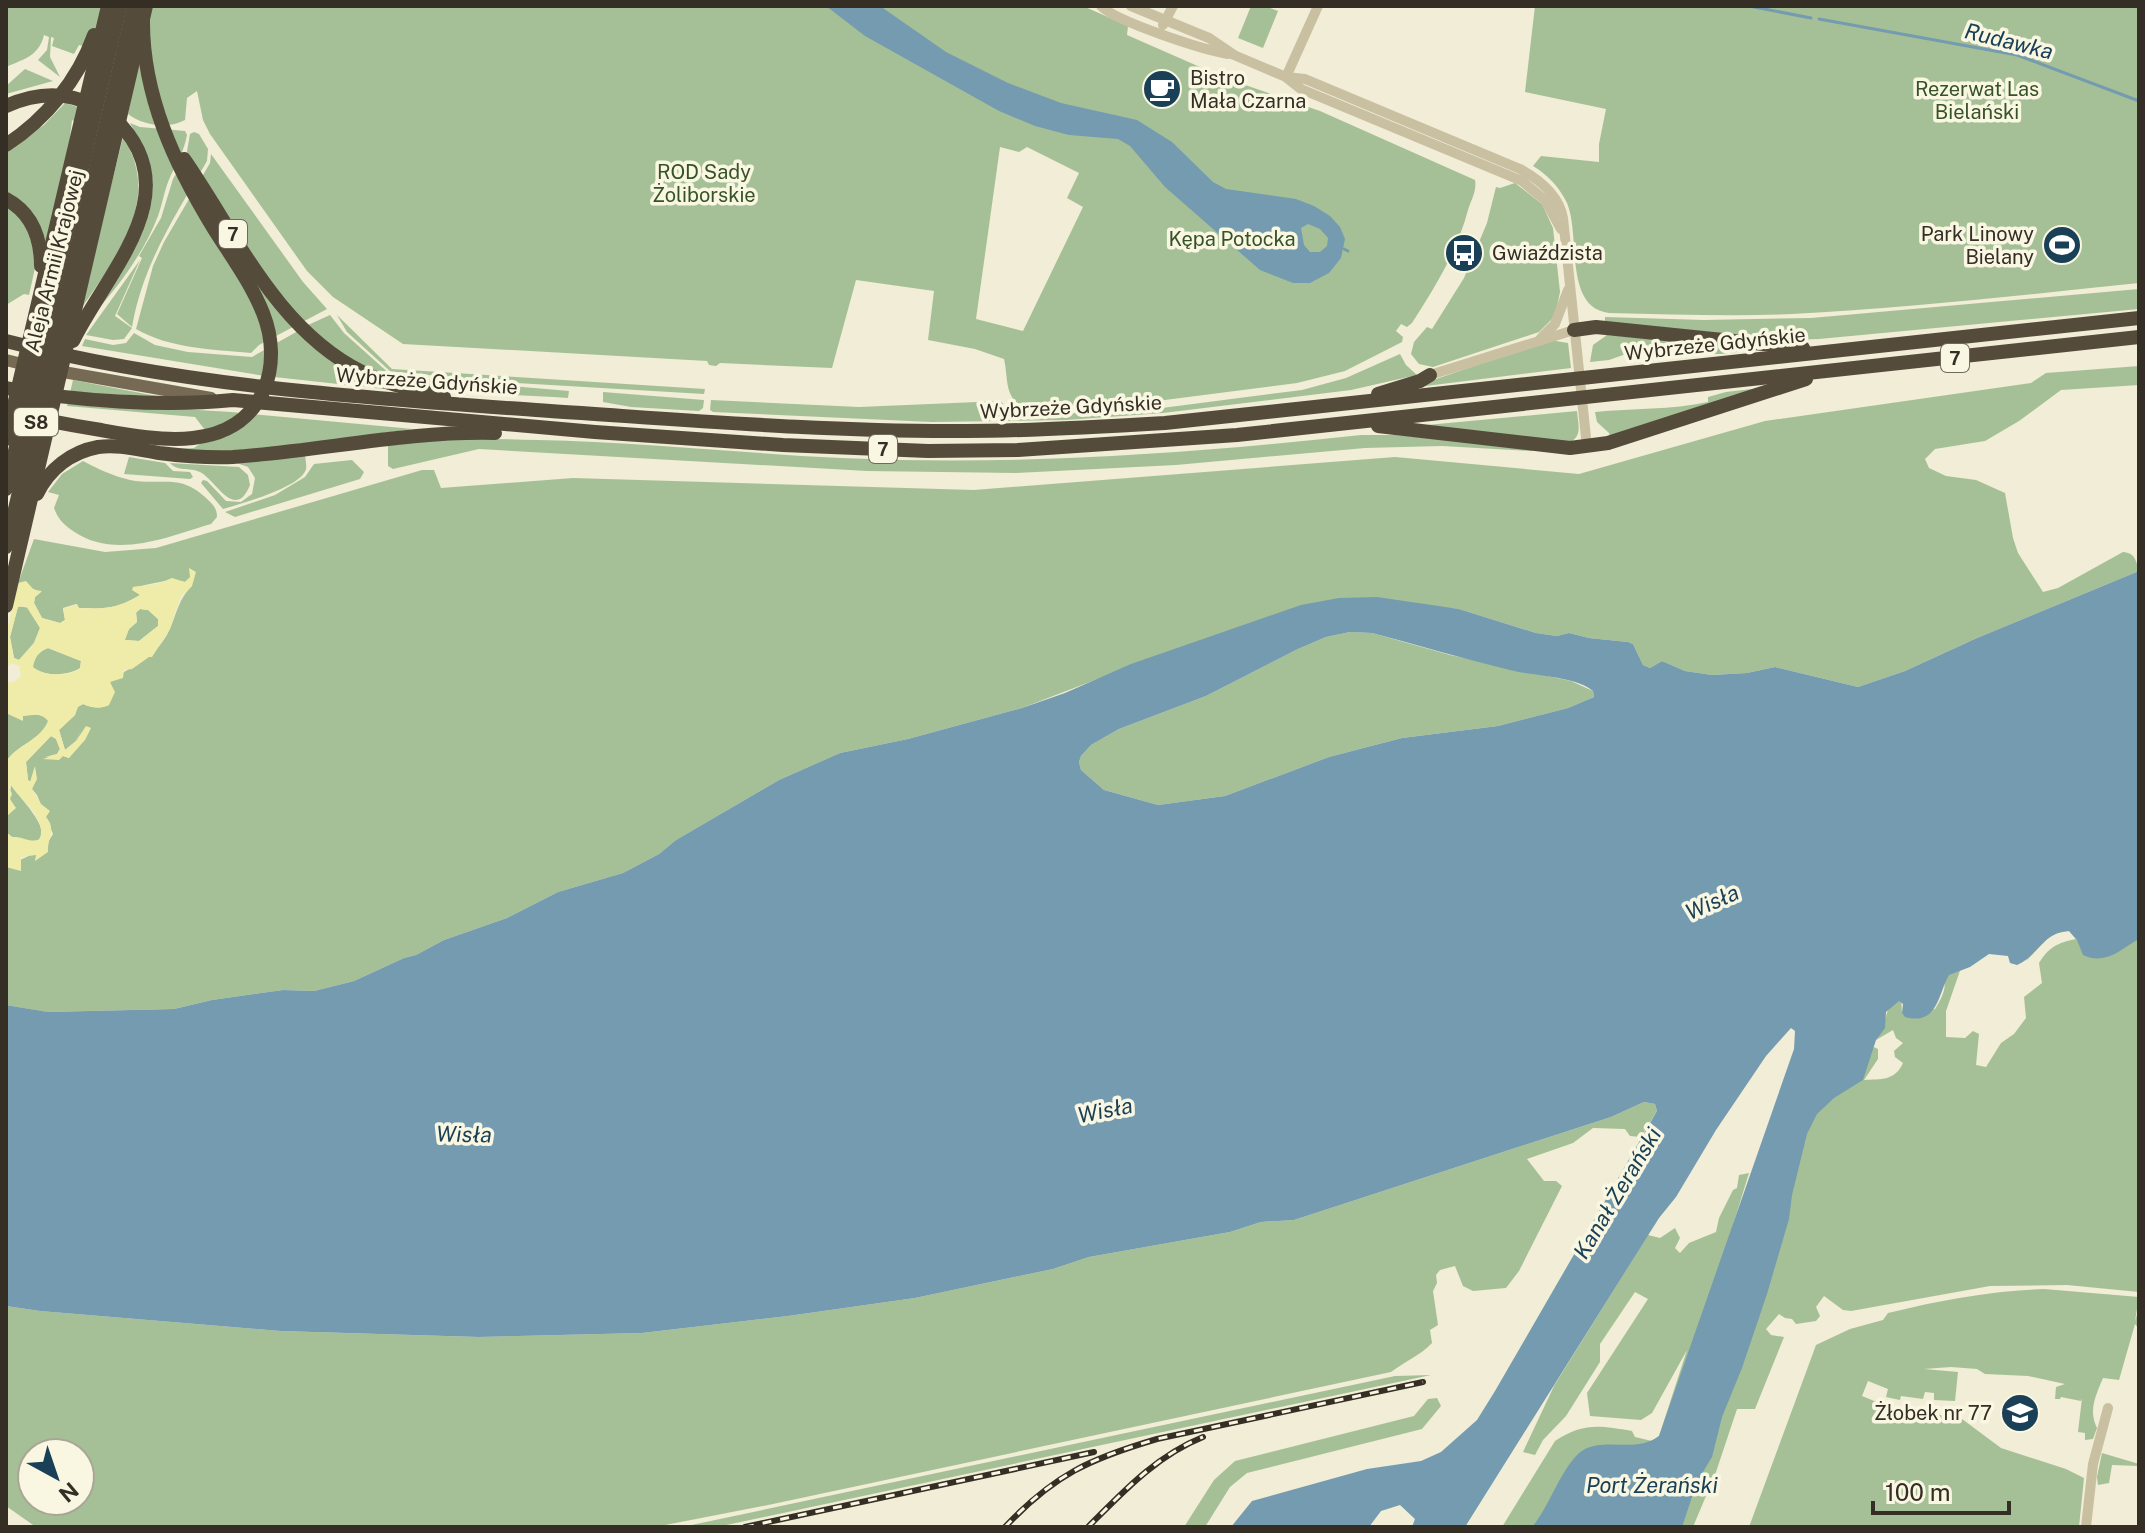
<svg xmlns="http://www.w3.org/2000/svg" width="2145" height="1533" viewBox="0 0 2145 1533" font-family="'Public Sans',sans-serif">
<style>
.green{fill:#a5c096;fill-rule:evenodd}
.sand{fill:#efecaa;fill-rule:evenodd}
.water{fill:#749baf;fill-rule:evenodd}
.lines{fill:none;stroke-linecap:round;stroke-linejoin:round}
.stream{stroke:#749baf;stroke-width:3}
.minor{stroke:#c9c0a2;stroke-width:10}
.major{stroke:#766a55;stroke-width:12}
.highway{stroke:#554b3b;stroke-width:14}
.rail-casing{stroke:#342e25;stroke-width:6}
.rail{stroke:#f9f6e2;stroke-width:3;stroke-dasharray:9;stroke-linecap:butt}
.labels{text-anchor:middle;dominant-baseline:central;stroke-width:7;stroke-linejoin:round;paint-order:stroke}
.shield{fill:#f9f6e2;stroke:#6f6a5e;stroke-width:2}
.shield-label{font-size:18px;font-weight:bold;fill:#342e25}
.poi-label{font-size:20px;fill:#342e25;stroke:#f9f6e2;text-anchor:start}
.park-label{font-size:20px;fill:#365328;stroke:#f9f6e2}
.street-label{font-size:20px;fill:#342e25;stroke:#f9f6e2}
.water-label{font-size:22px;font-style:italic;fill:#194056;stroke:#f9f6e2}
</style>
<rect width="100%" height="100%" fill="#f1edd6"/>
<g class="green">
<path d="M6,6h1077l45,20 -1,9 98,43 95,33 155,69c2,11 -4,20 -7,30 -11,42 -33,77 -56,113l-5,4 -6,-3 -5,7 7,6 -1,5 -57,29 -48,12 -140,18 -129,7c-25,-8 -19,-28 -24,-49l-29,-10 -47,-9 6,-49 -78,-11 -24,88 -112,-5 -4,3 -7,-1 -2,-4 -304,-17 -70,-47 -26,-26 -97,-137 -7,-14 -6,-29 -10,7 -2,22c-16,9 -42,6 -57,-6l10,-54 -59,-15 -5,9 -22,-8 2,-8 -3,-1 -1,20 10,20 -22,-17 9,-10 2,-13 -5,-2c-5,21 -20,24 -38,32zM1000,147l19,5 8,-5 52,26 -12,25 16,9 -60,124 -47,-12z"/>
<polygon points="1251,6 1265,6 1278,11 1263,48 1238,38"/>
<path d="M1535,6h604v277c-115,12 -231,25 -347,31 -61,3 -122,0 -183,-1 -46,-6 -28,-77 -42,-110 -7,-15 -19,-28 -34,-37l8,-10 58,6v-18l7,-35 -81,-17z"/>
<polygon points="25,69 53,81 6,94 6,86"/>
<polygon points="65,103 78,107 75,122 72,120 70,137 73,138 48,238 35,268 29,295 24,294 6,305 6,152 44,125"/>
<path d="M130,123l10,4 45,4 2,4c-3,16 -9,25 -16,40 -6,12 -8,27 -13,41 -14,37 -42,74 -69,103 30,-47 77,-98 60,-158 -4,-14 -13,-26 -19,-38z"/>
<path d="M194,132l5,2 9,15 -1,12c-31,54 -64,102 -75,166l-15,-13 25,-56 -3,-2 22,-38 12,-39 13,-22 4,-23z"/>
<path d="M123,137c40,63 -7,120 -42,172z"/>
<path d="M211,154l92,128 24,27 -68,36 -8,8c-40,-4 -80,-4 -115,-24l17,-63 11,-24 46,-79z"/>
<polygon points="1515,183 1542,204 1553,228 1560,292 1555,316 1539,332 1433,367 1419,364 1411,354 1414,342 1427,327 1432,329 1464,278 1487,223 1496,187 1500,188"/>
<polygon points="140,260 115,316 132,328 124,339 113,340 86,335"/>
<polygon points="2139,289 2139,309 1819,339 1790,340 1605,322 1605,317 1704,320 1811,318"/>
<path d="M330,315l14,18 48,43 177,15 -1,7c-72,-6 -159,0 -222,-41 -13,-9 -26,-21 -38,-32z"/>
<polygon points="337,315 392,369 705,389 704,394 446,379 425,374 391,372 347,332"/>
<polygon points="298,331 393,390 265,376 82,346 85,339 113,345 126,343 134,333 155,345 188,352 252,357"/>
<polygon points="1607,335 1759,349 1721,354 1689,354 1688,348 1626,354 1609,360 1590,362 1593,345"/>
<polygon points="1550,340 1568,343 1571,368 1410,388"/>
<polygon points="1400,354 1406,365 1417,375 1351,390 1163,413 1067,420 932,422 713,412 710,410 711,400 859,407 1001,401 1008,411 1024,416 1162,408 1302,390 1346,378"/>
<path d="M2139,366v19l-78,5 -42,31 -34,20 -50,8 -10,10 4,9 17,8 30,4 29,13 8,45 5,15 25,39 15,-4 65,-36c12,1 13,8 16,19l-162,67 -72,33 -47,16 -83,-20 -28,6 -35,2 -27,-4 -23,-10 -12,7 -7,-3 -10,-21 -5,-2 -39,-4 -20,-5 -12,3 -21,-3 -77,-24 -39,-4 -247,45 -151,58 -114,31 -68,14 -61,27 -103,60 -17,14 -36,19 -65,19 -51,26 -63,22 -28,15 -12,3 -50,23 -40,10 -31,-1 -71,10 -38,9 -127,3 -41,-7v-138c18,-10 37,-14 47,-33l-16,-39 -5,-6 2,-20 -3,13 -3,-2 -2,-18 25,-26 5,3 4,10 -3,5 -12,3 18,-1 6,2 12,-28 -5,11 -11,9 -6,-20 16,-15 2,-8 6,-3c9,4 16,5 26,1v-22c18,-16 40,-21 54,-42 13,-18 12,-39 29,-55l-1,-9 -6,5c-16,-5 -34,3 -52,5l7,8c-23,14 -34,14 -61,13l-3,-4 -13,4 2,12 -5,3 -18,-5 -8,-15 1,-6 6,-5 -23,-9 16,-44 71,13 51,-4 266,-78h12l7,18 132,-10 401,12 421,-33 184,17 186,-53 266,-38 15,-10z"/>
<polygon points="73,380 156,396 70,393"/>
<path d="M1769,387l-159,50 -1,-4 -12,-11 -2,-10c38,-4 76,-2 113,-10v-5l18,-5z"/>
<polygon points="603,392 704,400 703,408 699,411 631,407 603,402"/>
<polygon points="68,402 231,412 413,429 231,453 176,449 194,448 201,443 205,430 195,417 67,406"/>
<path d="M1577,411c1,14 6,25 -8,32l-142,-18z"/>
<path d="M1361,435h36l139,14 -4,2 -90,-5 -77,2 -189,17 -160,8 -149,-2 -388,-22 -86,20 -5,-3v-21c49,-9 100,-6 150,-5 101,2 202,13 303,18 173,8 347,-4 520,-23z"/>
<path d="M305,455c0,1 2,12 1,14 -4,18 -66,35 -83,40l-22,-26 2,-3 4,1 19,20 15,1 11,-8 3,-16 -7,-11 -17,-6z"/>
<polygon points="129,457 165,463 173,471 190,472 193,477 190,479 124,474"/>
<polygon points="352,460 364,472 360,479 235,517 225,512 275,495 305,477 314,464"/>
<path d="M83,461c15,8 30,15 47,19 32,6 49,-7 75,17 7,7 12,10 12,20l-6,7c-44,13 -96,36 -138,7 -10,-7 -15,-12 -19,-23l5,-13 -11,-3 14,-18z"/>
<path d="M170,463l69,4 9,8 2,10c-15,37 -34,-5 -50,-13 -11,-5 -22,0 -30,-9z"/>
<polygon points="18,606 30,608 40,628 34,643 19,660 14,658 10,637"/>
<polygon points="140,609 148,610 158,619 158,626 139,641 124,640 129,629 137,622 136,613"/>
<polygon points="1350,632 1372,633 1450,655 1571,681 1593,691 1594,697 1568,708 1498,726 1402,738 1329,757 1225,796 1158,805 1104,790 1081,770 1079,762 1081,756 1091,745 1119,729 1206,696 1298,649 1326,637"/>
<path d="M48,648l33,13 -1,7c-13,8 -36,9 -48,-1 3,-10 6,-15 16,-19z"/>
<path d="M6,713l17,7v-5c11,0 17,-3 26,6 -9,20 -33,24 -43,41z"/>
<path d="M11,785c6,10 43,46 27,55 -9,5 -17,-4 -26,-3l-6,-5z"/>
<path d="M2052,929l87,5v358l-72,-7 -77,1 -139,25 -8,-1 -19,-14 -8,11 4,9 -4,5 -20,3 -4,-5 -7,-1 -6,-4 -13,15 5,6 13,2 -29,72h-18l-21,63 -23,55h-52l158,-394 75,-86 4,2v10l-14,21c17,-1 31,1 39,-17l-8,-6 -1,-6 9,-8 -7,-5 -3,-8 -17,10c9,-13 9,-27 17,-41l8,-3 1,17 33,-4c6,-10 13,-21 8,-33l19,-11 -16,46v26l19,1 8,-7 6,3 -3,31 10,2 15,-24 13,-9 12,-16 -2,-21 18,-14 -3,-20c10,-16 18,-20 37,-24l-7,-8 -17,3 -26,27 7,-14z"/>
<path d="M1644,1102l11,2 2,7 -16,26 -11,-1 -5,-7 -32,-1 -20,15 -46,16 17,22h12l6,5 -43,85 -13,17 -33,3 -10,-5 -8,-20 -15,4 -4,5 1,8 -4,8 5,34 -8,5 2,13c-11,12 -28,19 -41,29l-618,132 -118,23h-619l-30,-21v-200l34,5 240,20 198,6 164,-4 146,-17 127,-18 138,-29 36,-12 141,-25 31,-10 33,-2 317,-103zM32,1453h48v48h-48z"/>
<path d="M1749,1173l-79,257 -85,97h-83l53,-86c29,-19 45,-15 77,-10l3,6 17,4 7,-5 28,-86 -35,63 -11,7 -51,-4 -3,-23 61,-94 -13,-7 -35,52v18l-34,54 -23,24 -8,15 -12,-3 31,-66 94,-151 12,3 15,-10 5,10 -5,10 5,5 9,-10 27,-11 3,-14 14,-28 4,-2 2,-13z"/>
<path d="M2044,1289l95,8 -4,24 4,-13v21l-4,-5 -16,56 -16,-2c-7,17 -15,32 -6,50l-4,11 -8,1v-7l-7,-1 4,-34 -1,3 -20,-4 -1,2h-5l1,-12 9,-3 -37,-8 -43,-2 -8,-5 -26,-2 -27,2 34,3 -3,29 -21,-1v-7l-9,-1 -2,7 -22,-3 -1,4 -14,-3 2,-8 -20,-8 -6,15 22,9 78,14 39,29 65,21 18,9 -5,49h-330l67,-182 34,-16 33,-9 5,-7c53,-13 102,-22 156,-24z"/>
<polygon points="1431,1375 717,1527 682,1527 1395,1376"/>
<polygon points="1437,1398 1441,1406 1422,1429 1247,1473 1230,1487 1205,1527 1184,1527 1214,1480 1235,1461 1414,1416 1428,1399"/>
<polygon points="2102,1453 2139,1464 2139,1466 2112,1465 2109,1483 2098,1485 2097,1477"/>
</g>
<path class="sand" d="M189,568l7,4 -4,14 -11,10 -11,33 -18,28h-3l-17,12 -8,1 -1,8 -13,4 5,10 -6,13c-10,4 -17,3 -26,-1l-5,3 -3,8 -16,15 6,20 11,-9 10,-15 5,2 -6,12 -16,18 -6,-2 -4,4 -16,-1 14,-5 3,-5 -4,-10 -5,-3 -25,26 2,18 2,2 5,-16 2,13 -5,10 9,15 9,7 -4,6c11,13 1,21 2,35l-13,9 1,-6 -15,2v14l-15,-4v-35l6,5c10,-1 15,5 27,3 10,-20 -18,-39 -28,-55l-2,2 3,7 -2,5 6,9 -9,8 -1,10v-64c10,-17 34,-21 42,-41 -7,-9 -14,-6 -25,-5v5l-17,-8v-30l8,-1 7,-6 -2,-10 -7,-3 -6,4v-32l12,-52 8,-2 8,9 8,1 -7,6 -1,6 8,15 18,5 5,-3 -2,-11 14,-5 2,4c27,1 37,1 61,-13l-8,-5 1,-3 24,-3 15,-6 13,4 5,-5zM26,606l14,22 -6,15 -15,17 -5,-2 -4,-21 8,-30zM140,609l8,1 10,9v7l-19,15 -14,-1 4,-11 8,-7 -1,-10zM48,648l33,13 -1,8c-13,7 -35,8 -47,-2 2,-10 5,-15 15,-19z"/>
<g class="water">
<path d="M826,6h54l66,46 62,31 53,20 76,17 35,22 41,40 13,7 70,10 18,7 16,10 10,11 5,12 -4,19 -12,15 -19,10h-17l-33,-13 -95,-83 -35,-41 -12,-7 -49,-4 -34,-9 -36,-15 -134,-75zM1308,224l12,5 8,9 -1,8 -7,6h-10l-6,-7 -3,-17z"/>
<path d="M2139,571v368c-18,10 -34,27 -56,16l-6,-15 -8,-9c-26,1 -31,25 -52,34l-7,-2 -2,-7 -19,-2 -19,13 -21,8c-11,19 -11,51 -44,42l-3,-4 1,-9 -4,-3 -13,11 -1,16 -9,12 -13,40 -29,18 -17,16 -10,20 -15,61 -3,24 -22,75 -25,74 -20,49 -10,40 -15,25 -15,45h-150c18,-20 31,-66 53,-78 23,-11 52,4 74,-13l135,-387 1,-18 -4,-3 -25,28 -50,74 -40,67 -17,21 -194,309h-53l3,-8 -15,-14 -19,6 -12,16h-138l21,-26 115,-32 54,-8 20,-9 36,-32 18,-29 162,-280 -2,-7 -11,-2 -33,15 -317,103 -33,2 -31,10 -141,25 -36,12 -138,29 -127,18 -146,17 -163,4 -199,-6 -240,-20 -34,-5v-301l42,7 126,-3 38,-9 71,-10 31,1 40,-10 50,-23 12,-3 28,-15 63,-22 51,-26 65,-19 36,-19 17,-14 103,-60 61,-27 68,-14 114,-31 43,-15 66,-29 170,-59 38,-7 38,-1 82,12 77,24 21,3 12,-3 20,5 39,4 5,2 10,21 7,3 12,-7 23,10 27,4 35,-2 28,-6 83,20 47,-16 72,-33zM1350,632l22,1c46,12 92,26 138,37 23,6 65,6 83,21l1,6 -26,11 -70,18 -96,12 -73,19 -104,39 -67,9 -54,-15 -23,-20 -2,-8 2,-6 10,-11 28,-16 87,-33 92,-47 28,-12z"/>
</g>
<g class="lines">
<g class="stream">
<polyline points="1749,6 1811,18"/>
<polyline points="1819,19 2017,55 2139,101"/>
<polyline points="1344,249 1348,251"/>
</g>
<g class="minor">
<path d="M1101,6c16,16 103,44 127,48"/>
<path d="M1131,6l78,32 25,17 52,22 19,2 215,90c20,11 39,26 43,49l24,229"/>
<polyline points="1163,25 1173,6"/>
<polyline points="1286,77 1318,6"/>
<polyline points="1287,78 1301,89 1522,181 1545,200 1561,229"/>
<polyline points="1541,338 1555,324 1568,290"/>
<polyline points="1430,375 1574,330"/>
<polyline points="2086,1527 2093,1464 2108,1408"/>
</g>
<g class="major">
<polyline points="6,360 30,366"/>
<polyline points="52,370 211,398"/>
</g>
<g class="highway">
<path d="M6,106c29,-13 59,-15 87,-1"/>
<path d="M6,145c40,-26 72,-65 88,-110"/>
<path d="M184,159c52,75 92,170 178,213 26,13 54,18 82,25"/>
<path d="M6,199c26,14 35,38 35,67"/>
<polyline points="1574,330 1596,327 1803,348"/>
<path d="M6,341c177,46 363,57 544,70 138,9 278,21 416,20 67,0 133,-4 199,-8l974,-105"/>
<path d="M73,341c34,-70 119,-149 41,-223"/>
<path d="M6,388c67,13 159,19 227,12l362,32 188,13 145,6 90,-1 219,-15 902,-98"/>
<polyline points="1378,394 1420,381 1430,375"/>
<path d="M6,411c31,8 63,14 95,19 55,10 134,25 163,-40 10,-24 9,-52 -1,-77 -12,-30 -32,-57 -49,-84 -39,-64 -72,-134 -71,-210"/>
<polyline points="1378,426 1570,448 1608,443 1806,379"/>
<polyline points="6,439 108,6"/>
<polyline points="6,489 120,6"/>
<path d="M37,494c12,-25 34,-42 61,-47 21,-3 41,3 61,6 24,3 49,5 74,4 89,-6 171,-26 262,-24"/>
<polyline points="6,547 134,6"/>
<polyline points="6,606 146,6"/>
</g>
<g class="rail-casing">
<g id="rail">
<polyline points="745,1527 1094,1452"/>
<path d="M1005,1527c49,-52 84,-68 152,-88l266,-57"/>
<path d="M1088,1527c35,-35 68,-71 115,-90"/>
</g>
</g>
<use href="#rail" class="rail"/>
</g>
<defs>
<g id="cafe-disc" transform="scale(2)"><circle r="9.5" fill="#194056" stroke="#f9f6e2"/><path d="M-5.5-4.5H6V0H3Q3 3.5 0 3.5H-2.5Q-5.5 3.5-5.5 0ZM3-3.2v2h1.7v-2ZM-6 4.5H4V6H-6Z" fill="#fff"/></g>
<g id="stadium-disc" transform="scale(2)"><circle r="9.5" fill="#194056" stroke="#f9f6e2"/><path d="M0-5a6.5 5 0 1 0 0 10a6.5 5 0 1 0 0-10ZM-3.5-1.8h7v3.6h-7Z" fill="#fff"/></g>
<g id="bus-disc" transform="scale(2)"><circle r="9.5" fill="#194056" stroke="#f9f6e2"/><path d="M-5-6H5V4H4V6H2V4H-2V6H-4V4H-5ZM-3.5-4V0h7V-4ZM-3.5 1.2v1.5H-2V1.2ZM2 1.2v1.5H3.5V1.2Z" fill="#fff"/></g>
<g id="school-disc" transform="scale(2)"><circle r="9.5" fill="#194056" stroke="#f9f6e2"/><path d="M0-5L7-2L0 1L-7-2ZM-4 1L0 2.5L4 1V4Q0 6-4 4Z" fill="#fff"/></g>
</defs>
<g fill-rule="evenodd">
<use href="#cafe-disc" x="1162" y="89"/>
<use href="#stadium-disc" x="2062" y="245"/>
<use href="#bus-disc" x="1464" y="253"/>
<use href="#school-disc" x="2020" y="1413"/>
</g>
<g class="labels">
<g class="shield">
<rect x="219" y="220" width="28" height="28" rx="6"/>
<rect x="1941" y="344" width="28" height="28" rx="6"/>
<rect x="14" y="408" width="44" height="28" rx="6"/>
<rect x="869" y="435" width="28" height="28" rx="6"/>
</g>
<g class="shield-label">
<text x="233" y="234">7</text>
<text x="1955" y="358">7</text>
<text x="36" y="422">S8</text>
<text x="883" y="449">7</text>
</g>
<g class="poi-label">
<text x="1190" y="78">Bistro<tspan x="1190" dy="23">Mała Czarna</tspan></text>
<text x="2034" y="234" text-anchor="end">Park Linowy<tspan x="2034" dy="23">Bielany</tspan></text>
<text x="1492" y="253">Gwiaździsta</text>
<text x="1992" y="1413" text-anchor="end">Żłobek nr 77</text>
</g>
<g class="park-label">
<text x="1977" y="89">Rezerwat Las<tspan x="1977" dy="23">Bielański</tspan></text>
<text x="704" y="172">ROD Sady<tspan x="704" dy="23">Żoliborskie</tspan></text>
<text x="1232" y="239">Kępa Potocka</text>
</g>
<g class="street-label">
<text transform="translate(54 261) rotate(-76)">Aleja Armii Krajowej</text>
<text transform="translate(1715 344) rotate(-6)">Wybrzeże Gdyńskie</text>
<text transform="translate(427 381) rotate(4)">Wybrzeże Gdyńskie</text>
<text transform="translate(1071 407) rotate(-3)">Wybrzeże Gdyńskie</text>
</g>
<g class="water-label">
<text transform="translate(2009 41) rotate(14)">Rudawka</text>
<text transform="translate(1712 902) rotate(-24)">Wisła</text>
<text transform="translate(1105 1110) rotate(-11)">Wisła</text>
<text transform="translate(464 1134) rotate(1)">Wisła</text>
<text transform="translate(1617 1193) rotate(-59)">Kanał Żerański</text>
<text x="1652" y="1485">Port Żerański</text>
</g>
</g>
<rect width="2145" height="1533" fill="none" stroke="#342e25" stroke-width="16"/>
<g transform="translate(56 1477) rotate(140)"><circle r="38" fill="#f9f6e2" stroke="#aaa696" stroke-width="2"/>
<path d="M0-6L14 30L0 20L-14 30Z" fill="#194056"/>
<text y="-12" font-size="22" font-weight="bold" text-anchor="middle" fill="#342e25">N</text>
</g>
<path d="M1873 1501v12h136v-12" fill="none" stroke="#342e25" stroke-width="4"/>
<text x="1885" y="1501" font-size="24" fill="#342e25" stroke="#f9f6e2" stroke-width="6" paint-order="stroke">100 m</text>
</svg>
